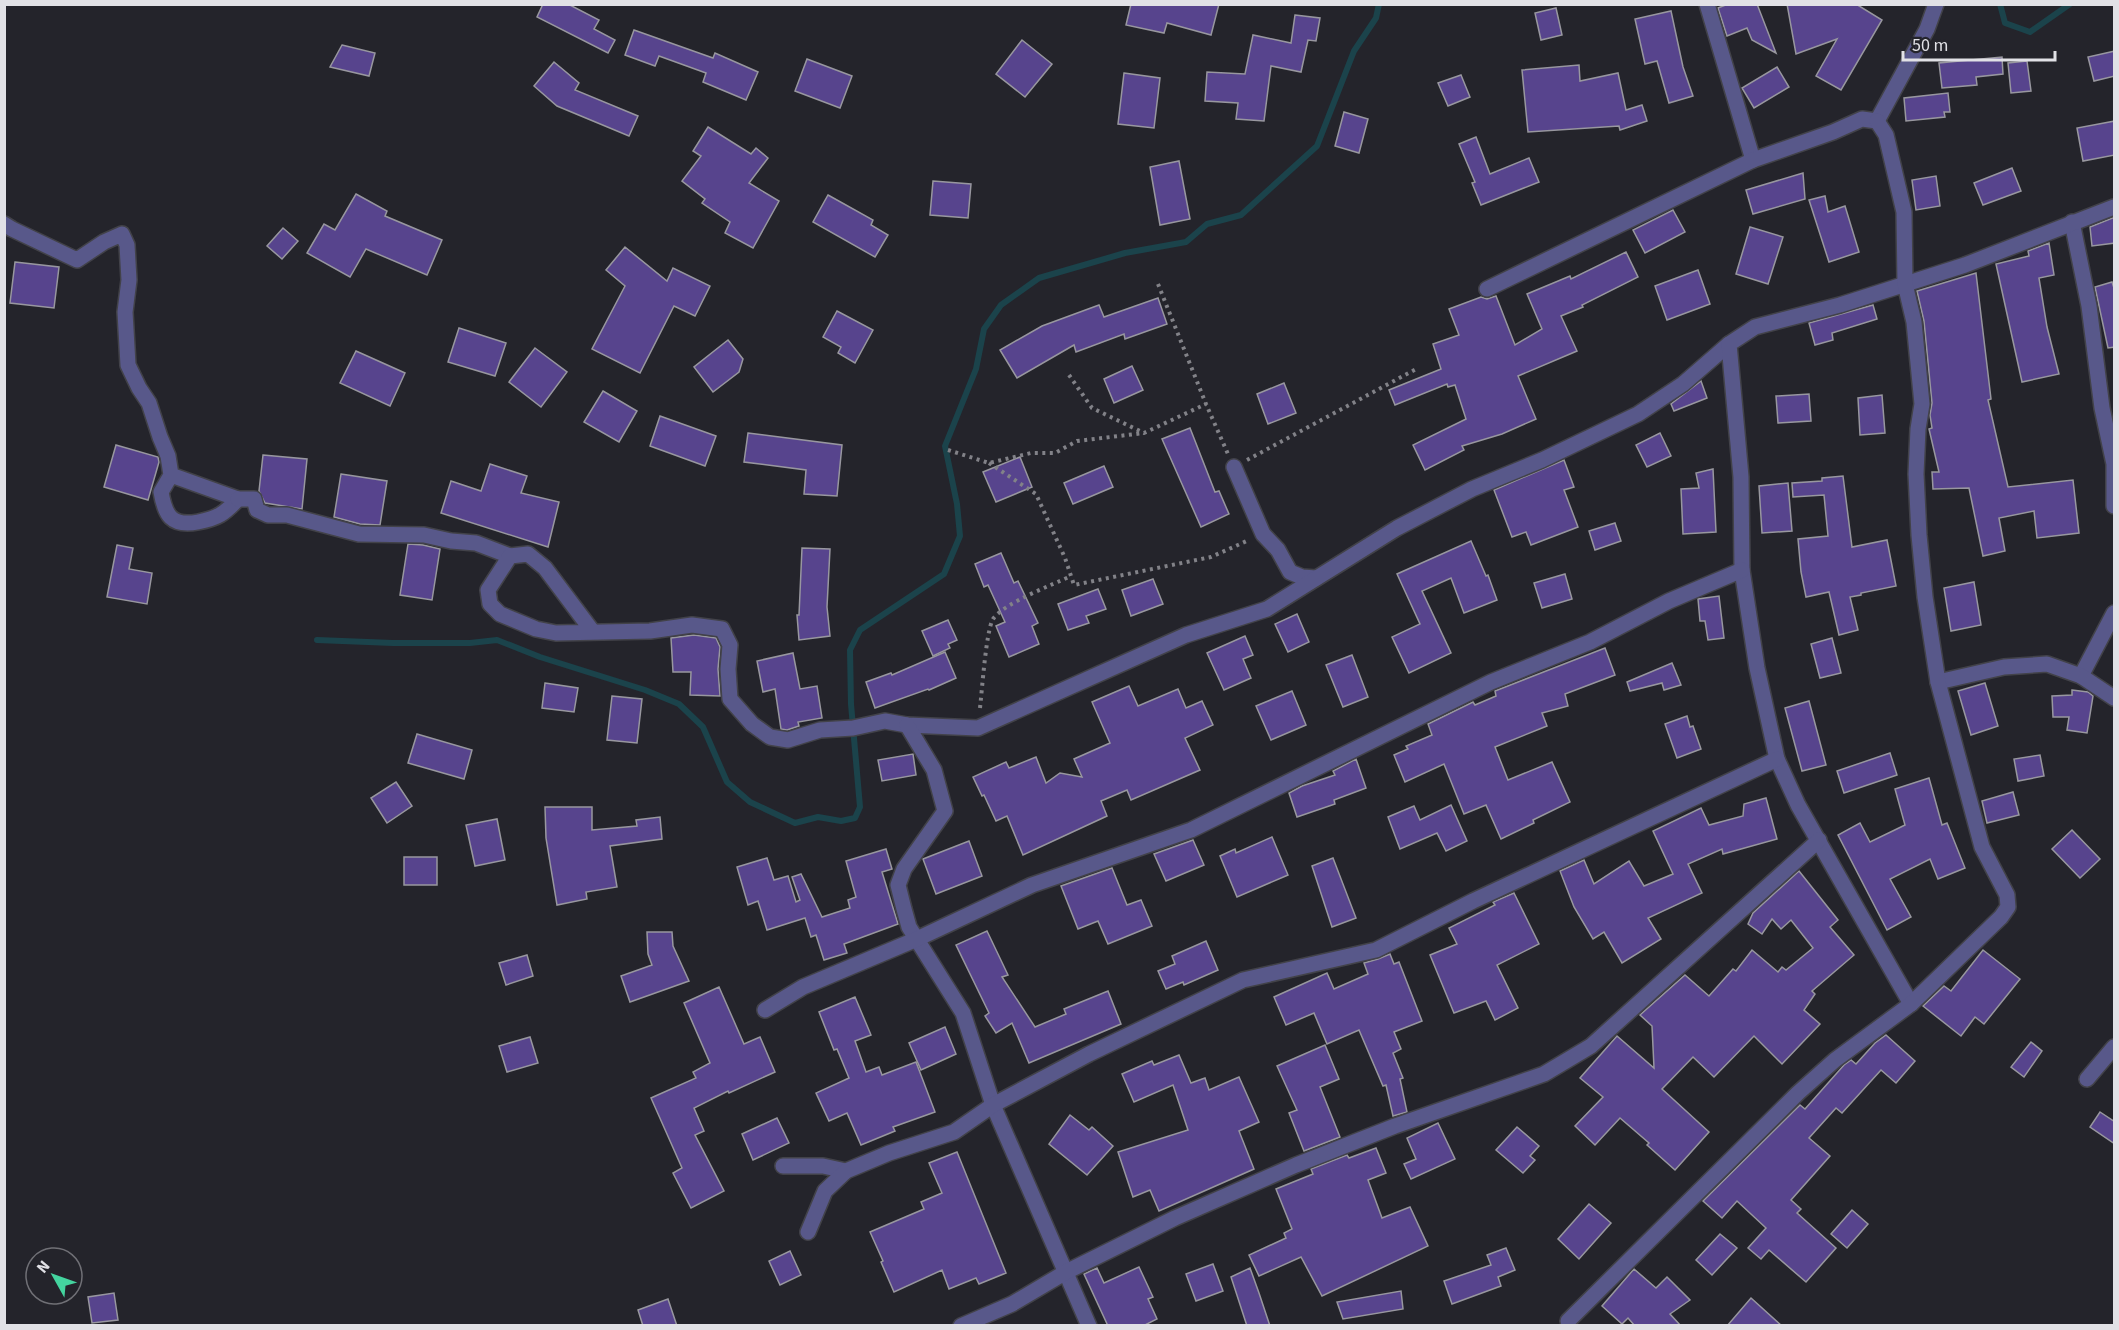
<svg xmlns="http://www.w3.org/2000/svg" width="2119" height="1330" viewBox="0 0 2119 1330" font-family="'Source Sans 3',sans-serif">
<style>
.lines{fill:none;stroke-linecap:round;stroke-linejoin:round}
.stream{stroke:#1b434b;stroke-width:6}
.building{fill:#57448d;stroke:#98979f;stroke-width:1.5}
.minor-casing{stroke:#424249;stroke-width:18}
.path{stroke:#828288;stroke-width:4;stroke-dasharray:3 4.5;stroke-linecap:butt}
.minor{stroke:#58588a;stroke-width:15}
</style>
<rect width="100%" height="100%" fill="#24242b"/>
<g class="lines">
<g class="stream">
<polyline points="2000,4 2005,23 2030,32 2070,4"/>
<polyline points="317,640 393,643 470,643 497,640 540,657 645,690 679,704 703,727 727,782 750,802 795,823 818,817 841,821 855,818 860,807 851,704 850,650 860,630 944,574 960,536 957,504 945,446 976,369 984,329 1001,305 1039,278 1125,253 1186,242 1207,224 1241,215 1317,146 1354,51 1376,18 1379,4"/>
</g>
</g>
<g class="building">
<polygon points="543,4 568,4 599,20 594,29 615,40 608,53 537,17"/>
<polygon points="1131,4 1219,4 1211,35 1167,23 1164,33 1126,25"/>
<polygon points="1728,4 1757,4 1776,53 1752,40 1747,28 1727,36 1718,8"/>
<polygon points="1787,4 1856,4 1882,20 1841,90 1816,76 1837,39 1796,54"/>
<polygon points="1556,8 1562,35 1541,40 1535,13"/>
<polygon points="1671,11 1683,67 1693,96 1669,103 1657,61 1645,64 1635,19"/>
<polygon points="1295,15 1320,18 1316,41 1308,40 1301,72 1271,66 1264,121 1236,119 1238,103 1205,101 1207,72 1245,74 1253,35 1291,43"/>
<polygon points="634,30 713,58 715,53 758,72 746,100 703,82 706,73 659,56 655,66 625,55"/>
<polygon points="1022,40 1052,64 1025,97 996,74"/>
<polygon points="342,45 375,53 369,76 330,67"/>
<polygon points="2115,51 2115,76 2094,81 2088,57"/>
<polygon points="2002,57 2003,74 1976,77 1977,85 1942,88 1939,63"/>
<polygon points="807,59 852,76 840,108 795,91"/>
<polygon points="2027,61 2031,91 2011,93 2008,63"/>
<polygon points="554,62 579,83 575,90 638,116 629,136 557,106 534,86"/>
<polygon points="1579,65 1580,81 1618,73 1626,110 1642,105 1647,121 1620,130 1619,126 1528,132 1522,70"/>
<polygon points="1777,67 1789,87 1754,108 1742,88"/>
<polygon points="1124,73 1160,78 1154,128 1118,124"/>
<polygon points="1461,75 1470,97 1448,106 1438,83"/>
<polygon points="1948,93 1950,112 1944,112 1945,117 1906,121 1904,98"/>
<polygon points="1344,112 1368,119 1359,153 1335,146"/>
<polygon points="2115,121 2115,155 2083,161 2077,128"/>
<polygon points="708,127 751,154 756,148 768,158 749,183 779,201 753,248 725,233 730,222 702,203 705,199 682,181 701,156 693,151"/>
<polygon points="1476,137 1490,174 1529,158 1539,182 1481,205 1472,183 1475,182 1459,144"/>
<polygon points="1179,161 1190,219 1160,225 1150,167"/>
<polygon points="2012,168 2021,191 1983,205 1974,183"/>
<polygon points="1803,173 1805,199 1753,214 1746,190"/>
<polygon points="1936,176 1940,206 1916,210 1912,180"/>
<polygon points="933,181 971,184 968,218 930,215"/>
<polygon points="356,194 387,211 385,216 442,240 427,275 366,249 350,277 307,253 324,224 335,230"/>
<polygon points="828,195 873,220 871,225 888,235 875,257 813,222"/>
<polygon points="1825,196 1828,212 1845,206 1859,252 1829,262 1809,200"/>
<polygon points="1673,210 1685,232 1645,253 1633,230"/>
<polygon points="2115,217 2115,243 2092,246 2090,227"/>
<polygon points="1750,227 1783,237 1768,284 1736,274"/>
<polygon points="283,228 298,241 282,259 267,246"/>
<polygon points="2049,243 2054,275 2039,278 2047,327 2059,374 2022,382 1996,264 2029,256 2028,251"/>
<polygon points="625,247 667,281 673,268 710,286 695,316 674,306 640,373 592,349 625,286 606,270"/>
<polygon points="1626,252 1638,277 1582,305 1583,307 1561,316 1577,351 1518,376 1536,419 1502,434 1462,446 1464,450 1425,470 1413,445 1466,419 1455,385 1448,387 1447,384 1395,405 1389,390 1441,369 1433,344 1459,335 1449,309 1481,297 1487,299 1496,296 1515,345 1542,329 1527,294 1570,276 1571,279"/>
<polygon points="15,262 59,267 54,308 10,303"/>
<polygon points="1698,270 1710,304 1667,320 1655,286"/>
<polygon points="1976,273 1991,399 1988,400 2008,487 2073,480 2079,533 2037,538 2034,511 1999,518 2005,551 1983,556 1969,488 1933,489 1932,472 1939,472 1929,429 1932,428 1930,415 1932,403 1924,321 1917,291"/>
<polygon points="2112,282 2115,291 2115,347 2108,348 2095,287"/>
<polygon points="1158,298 1167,324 1125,339 1124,334 1076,352 1074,345 1017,378 1000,350 1042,326 1099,305 1104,317"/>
<polygon points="1873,305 1877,319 1832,333 1833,340 1815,345 1809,323"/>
<polygon points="837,311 873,330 855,363 838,353 841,347 823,337"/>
<polygon points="459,328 506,343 495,376 448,362"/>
<polygon points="728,340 743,359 739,372 713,392 694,367"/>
<polygon points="535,348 567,372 541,407 509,382"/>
<polygon points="356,351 405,373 390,406 340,383"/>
<polygon points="1132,366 1143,390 1114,403 1104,379"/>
<polygon points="1701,381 1707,398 1674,411 1671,404"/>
<polygon points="1284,383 1296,413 1268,424 1257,394"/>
<polygon points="603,391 637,411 619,442 584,422"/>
<polygon points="1809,394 1811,421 1778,423 1776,396"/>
<polygon points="1882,395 1885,433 1860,435 1858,398"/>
<polygon points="660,416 716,436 705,466 650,446"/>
<polygon points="1190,428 1215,492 1219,491 1229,514 1201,527 1162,439"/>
<polygon points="748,433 842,445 837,496 804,494 806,470 744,462"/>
<polygon points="1660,433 1671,456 1647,467 1636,445"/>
<polygon points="116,445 158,457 159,462 148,500 104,487"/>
<polygon points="263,455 307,459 302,509 265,503 259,491"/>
<polygon points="1020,457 1032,487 996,502 983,472"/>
<polygon points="1564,460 1574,487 1564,490 1578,527 1531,545 1526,532 1512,537 1494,490"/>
<polygon points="490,464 527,476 521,493 559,502 548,547 441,513 451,481 481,491"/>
<polygon points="1104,466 1113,487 1073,504 1064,483"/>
<polygon points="1713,469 1716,532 1683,534 1681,489 1699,488 1696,473"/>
<polygon points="341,474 387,481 380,525 360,524 334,517"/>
<polygon points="1843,476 1852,547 1887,540 1896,586 1861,593 1861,595 1850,597 1858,630 1839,635 1829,592 1806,597 1801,572 1798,539 1828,536 1824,495 1793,497 1792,483 1822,481 1822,478"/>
<polygon points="1788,483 1792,531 1762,533 1759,486"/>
<polygon points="1615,523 1621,541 1595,550 1589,531"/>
<polygon points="1471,541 1486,576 1488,575 1497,600 1464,613 1451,578 1422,591 1451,653 1409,673 1392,637 1420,624 1397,574"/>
<polygon points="408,544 423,545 440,549 432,600 400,595"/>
<polygon points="117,545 133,548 129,569 152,573 147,604 107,597"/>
<polygon points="802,548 830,549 827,607 830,636 799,640 797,615 799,615"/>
<polygon points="1001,553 1014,583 1018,581 1038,623 1032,626 1039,644 1009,657 996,626 1005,622 988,585 984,587 975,564"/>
<polygon points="1565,574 1572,599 1542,608 1534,583"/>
<polygon points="1153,579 1163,604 1131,616 1122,590"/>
<polygon points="1974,582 1981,625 1951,631 1944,588"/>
<polygon points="1098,589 1106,609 1086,616 1089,623 1068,630 1058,604"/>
<polygon points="1719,596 1724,638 1708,640 1705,621 1700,621 1698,599"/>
<polygon points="1297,614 1309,642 1288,652 1275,624"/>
<polygon points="948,620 957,640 948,644 950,648 933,656 922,631"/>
<polygon points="694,635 716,638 720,647 718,669 720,696 690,695 691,672 673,672 671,638"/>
<polygon points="1245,636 1253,655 1243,659 1251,678 1224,690 1207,653"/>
<polygon points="1832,638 1841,673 1820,678 1811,644"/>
<polygon points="1605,648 1615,675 1565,694 1568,706 1542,713 1547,726 1495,747 1508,780 1552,762 1570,802 1533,820 1534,823 1501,839 1486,805 1464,814 1444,764 1405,782 1394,755 1408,749 1406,746 1432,735 1428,724 1473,702 1475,705 1496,696 1495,691"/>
<polygon points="945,652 956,678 929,690 928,689 875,708 866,682 891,673 892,675"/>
<polygon points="793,653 800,689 817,686 822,718 798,722 799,726 787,730 781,729 775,689 763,692 757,661"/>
<polygon points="1352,655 1368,697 1343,707 1326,665"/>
<polygon points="1672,663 1681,685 1664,690 1662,683 1630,691 1627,682"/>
<polygon points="545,683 578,688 574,712 542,708"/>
<polygon points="1985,683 1998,726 1971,735 1958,691"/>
<polygon points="1129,686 1138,706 1178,689 1186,708 1202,701 1213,725 1185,738 1200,770 1131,800 1127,790 1101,801 1107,816 1023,855 1007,816 996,821 984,795 982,796 973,777 1006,762 1009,768 1036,757 1046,783 1060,773 1082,777 1074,759 1110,743 1092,702"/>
<polygon points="2072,690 2088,692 2093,696 2087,733 2067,730 2069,717 2053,717 2052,696 2072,695"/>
<polygon points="1292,691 1306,725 1271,740 1256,706"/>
<polygon points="612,696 642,699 637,743 607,740"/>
<polygon points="1809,701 1826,765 1802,771 1785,708"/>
<polygon points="1687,716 1690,727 1693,726 1701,749 1677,758 1665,724"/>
<polygon points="417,734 472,750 464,779 408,763"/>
<polygon points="1890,753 1897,775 1844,793 1837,771"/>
<polygon points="913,754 916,775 882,781 878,760"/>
<polygon points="2040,755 2044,776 2018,781 2014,759"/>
<polygon points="1356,759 1366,788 1334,800 1335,804 1297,817 1289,793 1302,786 1335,775 1333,771"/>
<polygon points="1929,778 1942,825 1947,823 1965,868 1938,879 1930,859 1890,879 1911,917 1887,930 1838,835 1860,823 1870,842 1905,825 1895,789"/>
<polygon points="396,782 412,806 387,823 371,798"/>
<polygon points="2013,792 2019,815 1987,823 1982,801"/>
<polygon points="1766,798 1777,839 1723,854 1722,849 1688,864 1702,893 1648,918 1661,939 1622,963 1604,932 1593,939 1574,907 1560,871 1584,860 1594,884 1629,861 1644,886 1673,874 1653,831 1701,808 1709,825 1743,816 1744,804"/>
<polygon points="1451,805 1467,841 1446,851 1437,833 1400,849 1388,817 1414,806 1420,820"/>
<polygon points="545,807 592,807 592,830 637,826 636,820 660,817 662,839 610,846 617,887 586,892 587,899 557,905 546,838"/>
<polygon points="497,819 505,860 475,866 466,825"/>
<polygon points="2072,830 2100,859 2080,878 2052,849"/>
<polygon points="1272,837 1288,875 1237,897 1220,856 1235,849 1236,853"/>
<polygon points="1193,840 1204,865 1166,881 1154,854"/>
<polygon points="969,841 982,876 936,894 923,859"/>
<polygon points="886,849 892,869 882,872 898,924 844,944 847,953 824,960 816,935 811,937 805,918 767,930 758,901 748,905 737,867 767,858 774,880 788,876 796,902 800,900 792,877 801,874 822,917 850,908 848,900 856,897 846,861"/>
<rect x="404" y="857" width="33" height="28"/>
<polygon points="1333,858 1356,918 1332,927 1312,866"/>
<polygon points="1112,868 1127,905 1141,900 1152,926 1108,944 1098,921 1078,929 1061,886"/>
<polygon points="1799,871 1838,920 1830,927 1854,955 1812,991 1815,994 1804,1010 1820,1024 1782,1064 1754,1036 1714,1077 1693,1057 1662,1089 1709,1132 1675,1170 1647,1145 1649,1143 1620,1118 1595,1145 1575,1126 1603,1097 1580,1078 1617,1036 1654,1068 1652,1026 1640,1015 1685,975 1709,996 1733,969 1736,971 1752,950 1778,972 1782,967 1786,970 1813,948 1791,920 1781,929 1772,919 1762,934 1748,924 1753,913"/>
<polygon points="1514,893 1539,944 1497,965 1518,1008 1495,1020 1486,1001 1454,1013 1430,955 1457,944 1449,928 1495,905 1493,902"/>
<polygon points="987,931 1008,975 1002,977 1035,1027 1066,1014 1064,1009 1108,991 1121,1024 1029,1063 1012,1023 996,1033 985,1016 989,1013 956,945"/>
<polygon points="647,932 672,932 673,946 689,981 630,1002 621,976 652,965 648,954"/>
<polygon points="1206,941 1218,970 1184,985 1183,982 1166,989 1158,971 1175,964 1172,956"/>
<polygon points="1983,950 2020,979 1984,1024 1975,1017 1961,1036 1923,1006 1944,986 1951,991"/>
<polygon points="1390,954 1394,964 1399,962 1422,1021 1394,1032 1401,1049 1393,1053 1403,1078 1400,1079 1407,1112 1393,1116 1386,1085 1383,1086 1359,1030 1327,1044 1314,1013 1286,1025 1274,997 1327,973 1334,989 1368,974 1364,963 1378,959"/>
<polygon points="527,955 533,976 506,985 499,963"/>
<polygon points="719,987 744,1044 760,1037 775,1072 729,1093 728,1091 694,1108 704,1131 695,1135 724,1191 691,1208 673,1173 682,1168 651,1098 696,1078 693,1072 710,1063 684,1003"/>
<polygon points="855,997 871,1035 855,1041 866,1072 879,1067 882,1075 916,1062 935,1112 893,1127 895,1131 861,1145 847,1113 829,1121 816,1093 849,1078 837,1049 834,1050 819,1012"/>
<polygon points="945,1027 956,1054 921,1070 909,1043"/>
<polygon points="1886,1035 1915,1061 1896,1083 1881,1070 1842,1113 1836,1108 1809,1138 1830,1156 1791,1200 1801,1209 1797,1213 1836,1248 1806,1282 1769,1250 1761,1259 1748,1248 1766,1228 1737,1201 1722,1218 1703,1201 1800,1105 1805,1109 1844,1065 1851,1060 1856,1064 1875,1043"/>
<polygon points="530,1037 538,1063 507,1072 499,1046"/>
<polygon points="2031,1042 2042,1051 2024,1077 2011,1067"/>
<polygon points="1325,1045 1339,1079 1320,1087 1340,1137 1304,1151 1289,1113 1297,1110 1277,1066"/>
<polygon points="1179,1055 1191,1083 1205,1078 1209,1090 1239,1077 1259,1122 1239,1131 1254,1169 1159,1211 1150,1190 1133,1197 1118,1152 1188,1130 1173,1085 1134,1102 1122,1074 1152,1061 1154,1065"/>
<polygon points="2100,1112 2115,1122 2115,1144 2090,1127"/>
<polygon points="1070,1115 1089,1130 1092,1127 1113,1146 1087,1175 1049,1144"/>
<polygon points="777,1118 789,1143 753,1160 742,1134"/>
<polygon points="1438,1123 1455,1159 1411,1179 1404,1164 1416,1159 1407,1138"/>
<polygon points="1517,1127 1539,1146 1530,1156 1535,1160 1523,1173 1496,1150"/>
<polygon points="1376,1148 1386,1173 1368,1180 1382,1218 1410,1207 1428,1246 1322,1296 1301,1257 1259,1276 1249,1255 1286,1238 1284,1233 1292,1229 1276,1189 1313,1174 1311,1169 1347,1155 1349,1158"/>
<polygon points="957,1152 1006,1273 979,1284 976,1278 949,1289 942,1270 894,1292 881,1262 883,1261 870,1232 924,1209 921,1202 942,1193 929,1163"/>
<polygon points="1589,1204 1611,1223 1579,1259 1558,1239"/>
<polygon points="1852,1210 1868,1224 1847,1248 1831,1234"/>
<polygon points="1720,1234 1737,1248 1712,1275 1696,1260"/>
<polygon points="1506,1248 1515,1270 1498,1277 1501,1286 1452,1304 1444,1281 1491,1265 1487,1255"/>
<polygon points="790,1251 801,1275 780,1285 769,1261"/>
<polygon points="1213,1264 1223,1291 1196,1301 1186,1274"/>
<polygon points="1139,1267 1153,1297 1148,1299 1157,1319 1143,1326 1108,1326 1084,1274 1097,1268 1104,1283"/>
<polygon points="1250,1268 1259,1293 1270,1326 1247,1326 1231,1277"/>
<polygon points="1634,1269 1656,1288 1667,1277 1690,1300 1670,1314 1681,1326 1635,1326 1628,1318 1622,1324 1602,1306"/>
<polygon points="1401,1291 1403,1309 1343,1319 1337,1302"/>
<polygon points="114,1293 118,1320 92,1323 88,1297"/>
<polygon points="1751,1298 1782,1326 1727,1326"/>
<polygon points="668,1299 677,1326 643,1326 638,1310"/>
</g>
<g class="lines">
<g class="minor-casing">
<g id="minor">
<polyline points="1707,4 1753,160"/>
<polyline points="1877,121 1927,29 1936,4"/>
<polyline points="2072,222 2089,306 2102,408 2114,464 2114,506"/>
<path d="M4,224l8,5 65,31 27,-18 18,-8 5,11 2,35 -4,32 3,53 11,23 10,15 11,34 8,19 3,19 -10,17c4,23 10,35 37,30 20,-4 26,-8 40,-23l-67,-24"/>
<polyline points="1487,289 1753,160 1833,132 1862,119 1877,121"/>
<polyline points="1234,467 1263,534 1278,550 1290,572 1302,577 1316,578"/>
<polyline points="238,499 254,499 257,510 268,515 287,515 359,534 424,535 451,541 476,543 510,556"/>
<polyline points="593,632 545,568 528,554 510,556 488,590 490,604 500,614 536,629 556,633 650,631 692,625 722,629 730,645 728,669 730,699 752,724 770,737 788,740 820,730 853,728 885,721 907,725 978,728 1186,635 1267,609 1397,528 1472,489 1542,460 1638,414 1683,384 1729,344"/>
<polyline points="2081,676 2114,613"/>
<polyline points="1938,682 2004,667 2047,664 2081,676 2114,698"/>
<polyline points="907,725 934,770 945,811 904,869 898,885 904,909 909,927 963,1013 993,1105 1089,1326"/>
<polyline points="1911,1004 1798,805 1777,759 1757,668 1742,570 1741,477 1729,344 1755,327 1840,305 1965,265 2114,207"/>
<polyline points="765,1010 803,987 917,939 1032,885 1191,830 1491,682 1590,642 1669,601 1742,570"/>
<polyline points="2087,1079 2114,1047"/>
<polyline points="783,1166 823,1166 846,1171"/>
<polyline points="808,1232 825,1191 846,1171 889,1153 954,1132 993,1105 1089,1054 1243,980 1376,950 1473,901 1777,759"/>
<polyline points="1568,1321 1798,1093 1835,1060 1911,1004 2001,917 2008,907 2007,895 1982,847 1938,682 1925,597 1919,535 1916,474 1918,429 1922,404 1914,322 1905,284 1904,212 1886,135 1877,121"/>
<polyline points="961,1326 1012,1304 1066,1272 1175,1218 1296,1165 1395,1126 1544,1074 1591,1046 1819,840"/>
</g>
</g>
<g class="path">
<polyline points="1158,284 1206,404 1228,454"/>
<polyline points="1069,375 1092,408 1144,433 1206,404"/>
<polyline points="948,450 989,463 1031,453 1055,453 1077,441 1144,433"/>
<polyline points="1247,460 1418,368"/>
<polyline points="989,463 1036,494 1065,558 1074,585 1211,557 1249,540"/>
<path d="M980,708c2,-17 6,-77 13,-89 11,-16 59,-34 78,-43"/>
</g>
<use href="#minor" class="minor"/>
</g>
<rect width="2119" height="1330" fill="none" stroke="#e1e1e6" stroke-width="12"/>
<g transform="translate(54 1276) rotate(310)"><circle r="28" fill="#24242b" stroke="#707076" stroke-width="1.5"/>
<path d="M0-4.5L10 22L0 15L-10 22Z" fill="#44d49f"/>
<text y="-9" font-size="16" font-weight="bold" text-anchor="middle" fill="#e1e1e6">N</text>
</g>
<path d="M1903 51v9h152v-9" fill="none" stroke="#e1e1e6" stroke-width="3"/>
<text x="1912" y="51" font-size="18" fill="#e1e1e6" stroke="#24242b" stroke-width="4.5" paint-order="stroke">50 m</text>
</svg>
